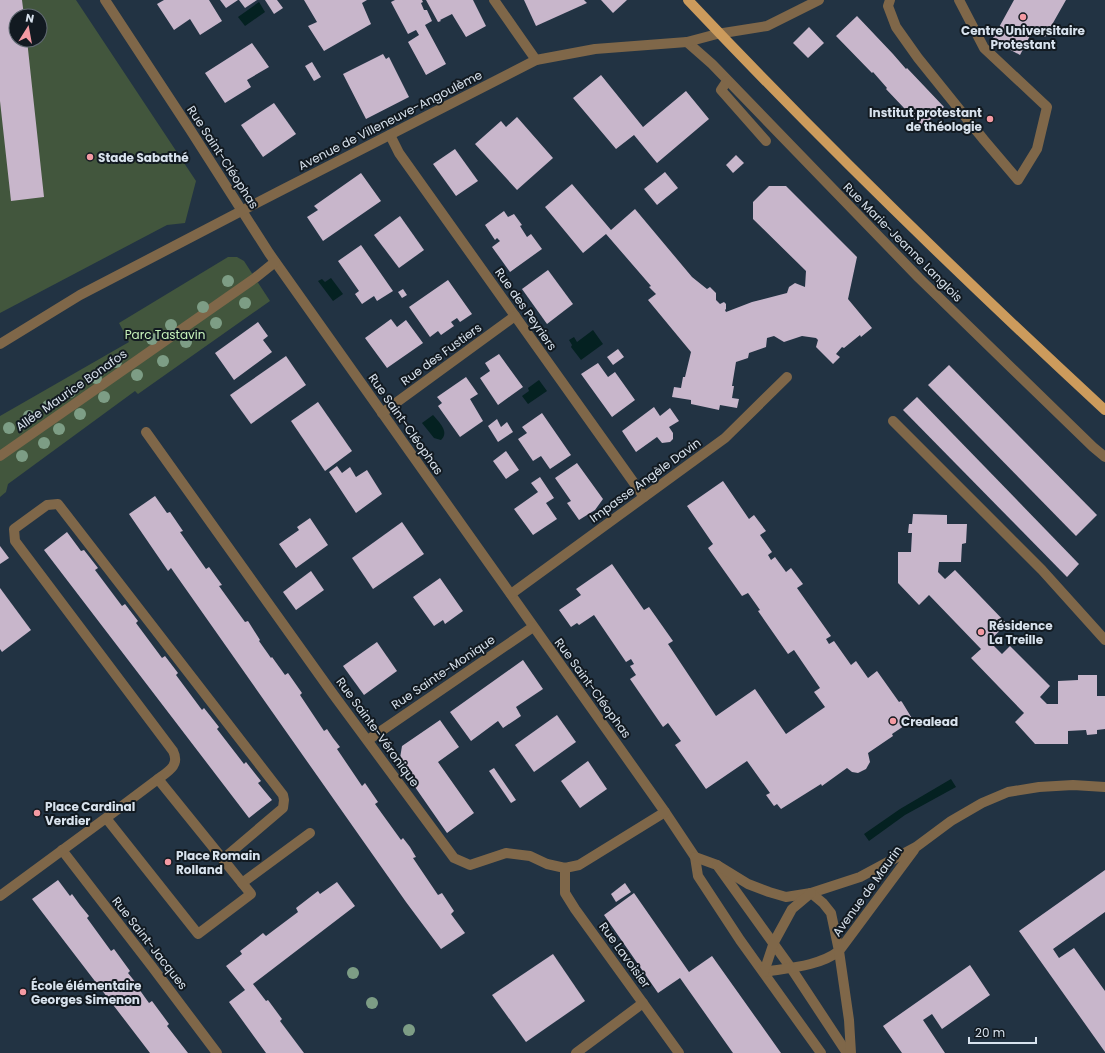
<svg xmlns="http://www.w3.org/2000/svg" width="1105" height="1053" viewBox="0 0 1105 1053" font-family="Poppins,sans-serif">
<style>
.green{fill:#42563d;fill-rule:evenodd}
.water{fill:#042121}
.building{fill:#c8b6cb}
.lines{fill:none;stroke-linecap:round;stroke-linejoin:round}
.minor{stroke:#7f6749;stroke-width:10}
.major{stroke:#cc9b5c;stroke-width:10}
.tree{fill:#7d9d85}
.poi-dot{fill:#f49aa3;stroke:#121a21;stroke-width:1.5}
.labels{text-anchor:middle;dominant-baseline:central;stroke-width:4;stroke-linejoin:round;paint-order:stroke}
.poi-label{font-size:12px;font-weight:bold;fill:#d8e2ed;stroke:#121a21;text-anchor:start}
.street-label{font-size:12px;fill:#d8e2ed;stroke:#121a21}
.park-label{font-size:12px;fill:#c7f3bb;stroke:#121a21}
</style>
<rect width="100%" height="100%" fill="#223343"/>
<g class="green">
<path d="M0,0h76l120,181 -11,42 -18,2 -167,88zM16,16h24v24h-24z"/>
<polygon points="228,257 237,257 244,261 270,301 138,394 135,391 8,484 6,492 0,497 0,416 129,342 119,323"/>
</g>
<g class="water">
<polygon points="259,2 265,12 245,26 238,17"/>
<polygon points="331,278 343,294 333,301 318,281 322,279 325,282"/>
<polygon points="593,330 603,344 581,360 571,347 572,345 569,340 574,337 577,342"/>
<polygon points="539,380 547,391 528,404 522,396 529,391 528,388"/>
<path d="M433,415c6,7 17,17 8,25l-7,-2 -12,-15z"/>
<polygon points="951,779 956,787 905,815 869,841 864,834 900,809"/>
</g>
<g class="building">
<polygon points="0,0 22,0 24,16 16,16 16,40 27,40 44,197 11,201 0,101"/>
<polygon points="164,0 209,0 222,21 200,35 190,19 174,30 157,4"/>
<polygon points="220,0 238,0 226,8"/>
<polygon points="239,0 257,0 245,8"/>
<polygon points="265,0 277,0 283,8 274,14"/>
<polygon points="304,0 367,0 362,3 371,24 324,51 308,26 317,22"/>
<polygon points="395,0 422,0 423,2 421,3 424,10 427,10 432,21 425,25 446,64 426,75 408,42 419,35 416,30 408,34 391,2"/>
<polygon points="426,0 473,0 486,26 466,37 452,14 440,20 441,21 438,22"/>
<polygon points="524,0 584,0 587,3 536,26"/>
<polygon points="601,0 627,0 613,13"/>
<polygon points="1014,0 1066,0 1045,37 1033,30 1020,55 992,40"/>
<polygon points="857,16 893,54 906,69 907,68 944,107 922,127 886,89 887,88 873,72 872,73 836,36"/>
<polygon points="809,27 824,43 808,58 793,43"/>
<polygon points="252,43 269,67 247,80 251,87 225,103 205,73"/>
<polygon points="383,54 386,59 389,57 409,97 366,119 343,74"/>
<polygon points="312,62 321,77 314,81 305,66"/>
<polygon points="601,75 643,127 686,91 709,119 657,163 634,135 616,149 573,98"/>
<polygon points="274,103 296,134 263,157 241,125"/>
<polygon points="517,117 553,158 517,190 475,144 501,121 506,127"/>
<polygon points="455,149 478,181 456,196 433,164"/>
<polygon points="736,155 744,163 733,173 726,165"/>
<polygon points="665,172 678,188 657,205 644,189"/>
<polygon points="361,173 381,201 323,241 307,217 318,210 314,206"/>
<polygon points="572,184 611,230 635,209 692,277 707,289 710,287 716,293 716,300 720,304 724,302 726,304 726,309 725,310 726,312 752,302 787,293 789,287 795,283 805,287 806,271 753,219 753,202 769,186 786,186 857,257 848,299 872,328 861,337 860,335 844,348 842,347 836,354 840,357 833,364 816,347 818,340 816,338 802,336 784,342 774,336 767,338 766,347 749,353 748,358 736,362 732,386 734,386 732,398 739,399 737,408 720,405 719,410 691,404 691,400 672,397 674,387 681,388 683,377 685,377 691,352 648,300 656,294 649,287 651,286 606,234 583,253 545,207"/>
<polygon points="504,211 508,217 514,214 522,225 520,226 527,237 531,234 542,249 510,272 492,247 500,241 497,238 495,240 485,225"/>
<polygon points="400,216 424,250 399,268 374,235"/>
<polygon points="361,245 393,291 377,301 374,296 362,304 355,294 359,291 338,261"/>
<polygon points="548,270 573,304 547,324 522,289"/>
<polygon points="448,280 472,314 460,322 457,318 451,322 454,326 441,335 438,331 430,337 409,307"/>
<polygon points="403,289 407,295 402,298 398,292"/>
<polygon points="391,319 397,327 406,320 423,343 387,368 365,338"/>
<polygon points="258,322 268,336 263,340 272,352 234,380 215,353"/>
<polygon points="618,349 624,357 613,365 607,357"/>
<polygon points="499,354 523,387 498,405 480,378 490,371 485,363"/>
<polygon points="286,356 306,385 251,424 230,395"/>
<polygon points="598,363 608,377 615,372 635,400 612,417 581,374"/>
<polygon points="949,365 1097,515 1076,536 928,385"/>
<polygon points="466,377 478,394 470,399 483,421 460,437 438,406 442,403 437,397"/>
<polygon points="917,397 1079,564 1067,577 903,410"/>
<polygon points="318,402 352,451 325,471 291,421"/>
<polygon points="654,407 660,416 670,408 679,421 669,427 673,433 673,439 670,442 662,443 657,437 636,452 622,431"/>
<polygon points="542,413 571,455 550,469 541,456 533,461 518,439 527,433 522,427"/>
<polygon points="497,419 501,427 507,422 513,432 498,442 488,426"/>
<polygon points="506,451 519,470 506,479 493,461"/>
<polygon points="577,463 603,499 595,510 579,520 567,503 571,501 555,478"/>
<polygon points="337,466 342,473 350,467 356,477 367,470 382,494 356,513 329,472"/>
<polygon points="540,477 554,498 546,503 557,519 533,535 514,509 538,492 531,483"/>
<polygon points="723,481 749,519 754,515 766,531 760,535 772,552 768,555 771,560 775,557 786,572 791,568 803,584 797,588 831,636 826,639 829,644 834,641 851,665 856,661 868,678 877,671 899,702 901,701 902,702 913,720 892,734 893,736 868,753 870,762 866,769 858,773 852,772 847,768 822,786 821,784 781,809 777,804 774,806 766,795 770,793 747,761 706,789 675,745 681,741 668,723 663,727 630,679 636,675 630,666 634,664 631,659 626,662 594,615 579,625 577,623 571,627 559,610 581,595 576,589 612,564 644,610 649,607 673,641 668,644 716,716 755,689 786,734 825,707 814,692 820,688 794,650 788,654 758,611 760,610 748,593 742,596 708,548 713,544 687,506"/>
<polygon points="155,496 167,513 170,512 183,531 180,532 206,569 209,567 222,585 219,586 245,622 248,621 260,640 259,641 271,658 272,657 285,675 288,673 302,693 300,695 324,731 327,729 333,738 340,747 337,749 362,786 365,783 378,802 375,804 401,840 403,838 410,847 416,857 413,858 438,895 442,893 454,911 451,914 465,933 441,949 406,902 171,568 168,571 129,514"/>
<polygon points="913,514 947,515 947,524 967,524 966,543 962,544 961,562 939,562 938,572 945,579 955,570 1007,624 989,641 1002,654 1010,646 1050,686 1040,697 1047,704 1058,704 1058,681 1078,680 1078,675 1097,675 1097,696 1105,696 1105,729 1097,730 1097,734 1087,735 1086,730 1068,731 1068,744 1035,744 1015,722 1024,713 971,658 981,649 929,595 919,605 898,583 898,552 911,552 912,533 908,533 909,524 912,524"/>
<polygon points="310,518 328,545 296,568 279,544 299,530 297,527"/>
<polygon points="402,522 424,554 373,589 352,558"/>
<polygon points="67,532 81,551 84,550 98,568 95,570 122,606 125,604 138,621 136,623 162,658 165,656 178,673 176,675 202,710 204,708 219,727 217,729 244,764 246,762 261,781 258,783 272,800 249,818 44,550"/>
<polygon points="0,546 9,558 0,564"/>
<polygon points="311,571 324,590 296,610 283,592"/>
<polygon points="440,578 463,611 445,624 443,620 434,626 413,597"/>
<polygon points="0,588 31,630 2,652 0,649"/>
<polygon points="377,642 397,671 364,695 343,666"/>
<polygon points="523,660 543,689 516,707 521,716 503,728 498,721 471,741 450,712"/>
<polygon points="557,715 576,742 534,772 515,745"/>
<polygon points="440,720 459,747 438,762 474,813 447,833 399,764 402,746"/>
<polygon points="588,761 607,789 580,808 561,781"/>
<polygon points="494,768 516,800 511,803 489,771"/>
<polygon points="1105,870 1105,912 1053,949 1059,958 1074,948 1105,991 1105,1052 1019,931"/>
<polygon points="58,880 70,896 72,894 80,905 89,916 87,918 111,951 114,949 130,971 128,973 140,988 139,989 149,1003 152,1001 169,1024 167,1026 188,1053 150,1053 32,899"/>
<polygon points="337,882 355,906 253,984 266,1001 268,1000 282,1019 280,1021 304,1053 266,1053 229,1002 245,990 226,966 242,954 240,951 253,941 263,933 266,936 298,912 296,908 318,891 320,894"/>
<polygon points="625,883 631,892 616,902 611,894"/>
<polygon points="634,893 689,972 712,956 781,1053 733,1053 680,978 658,993 604,915"/>
<polygon points="553,954 585,1001 526,1042 492,995"/>
<polygon points="970,965 990,995 942,1029 932,1014 923,1020 945,1053 902,1053 883,1026"/>
</g>
<g class="lines">
<g class="minor">
<polyline points="105,0 191,131 269,253 665,812 695,857 698,876 740,940 821,1053"/>
<polyline points="494,0 536,60"/>
<polyline points="890,0 888,6 896,27 918,58 984,140 1018,180 1037,149 1047,107 984,48 959,0"/>
<polyline points="687,42 712,64 919,278 1093,447 1105,457"/>
<polyline points="727,81 721,90 766,141"/>
<polyline points="390,135 399,153 644,497"/>
<polyline points="0,344 80,295 278,192 536,60 595,49 687,42 717,34 767,26 819,0"/>
<polyline points="382,413 515,316"/>
<polyline points="893,421 1042,570 1105,640"/>
<polyline points="146,432 333,694 454,858 470,865 506,853 530,856 547,864 565,868 579,865 665,812"/>
<polyline points="0,456 255,278 275,262"/>
<polyline points="511,594 725,438 787,377"/>
<polyline points="368,740 533,627"/>
<path d="M158,779c11,-8 22,-14 15,-28l-158,-210 -1,-12 33,-24 11,-1 225,291 1,5 -1,8 -60,51"/>
<polyline points="62,850 153,968 217,1053"/>
<polyline points="695,857 717,865 791,968 847,1053"/>
<polyline points="717,865 748,884 769,892 786,897 811,893 860,877 916,847 951,821 982,803 1008,792 1039,787 1073,785 1105,787"/>
<polyline points="565,868 565,893 575,909 679,1053"/>
<polyline points="242,883 310,833"/>
<polyline points="0,896 106,818 198,934 251,894 158,779 106,818"/>
<path d="M764,972c24,-4 56,-6 75,-21l-8,-38 -8,-10 -12,-10"/>
<polyline points="764,972 774,942 792,909 811,893"/>
<polyline points="576,1053 643,1003"/>
<polyline points="851,1053 849,1020 839,951 914,850"/>
</g>
<path class="major" d="M688,0c134,142 274,278 417,410"/>
</g>
<g class="tree">
<circle cx="228" cy="281" r="6"/>
<circle cx="245" cy="303" r="6"/>
<circle cx="203" cy="307" r="6"/>
<circle cx="216" cy="323" r="6"/>
<circle cx="171" cy="325" r="6"/>
<circle cx="152" cy="339" r="6"/>
<circle cx="186" cy="342" r="6"/>
<circle cx="163" cy="361" r="6"/>
<circle cx="116" cy="362" r="6"/>
<circle cx="137" cy="375" r="6"/>
<circle cx="96" cy="378" r="6"/>
<circle cx="70" cy="392" r="6"/>
<circle cx="104" cy="397" r="6"/>
<circle cx="48" cy="406" r="6"/>
<circle cx="80" cy="414" r="6"/>
<circle cx="29" cy="416" r="6"/>
<circle cx="9" cy="428" r="6"/>
<circle cx="59" cy="429" r="6"/>
<circle cx="44" cy="443" r="6"/>
<circle cx="22" cy="456" r="6"/>
<circle cx="353" cy="973" r="6"/>
<circle cx="372" cy="1003" r="6"/>
<circle cx="409" cy="1030" r="6"/>
</g>
<g class="poi-dot">
<circle cx="1023" cy="17" r="4"/>
<circle cx="990" cy="119" r="4"/>
<circle cx="90" cy="157" r="4"/>
<circle cx="981" cy="632" r="4"/>
<circle cx="893" cy="721" r="4"/>
<circle cx="37" cy="813" r="4"/>
<circle cx="168" cy="862" r="4"/>
<circle cx="23" cy="992" r="4"/>
</g>
<g class="labels">
<g class="poi-label">
<text x="1023" y="30" text-anchor="middle">Centre Universitaire<tspan x="1023" dy="14">Protestant</tspan></text>
<text x="982" y="112" text-anchor="end">Institut protestant<tspan x="982" dy="14">de théologie</tspan></text>
<text x="98" y="157">Stade Sabathé</text>
<text x="989" y="625">Résidence<tspan x="989" dy="14">La Treille</tspan></text>
<text x="901" y="721">Crealead</text>
<text x="45" y="806">Place Cardinal<tspan x="45" dy="14">Verdier</tspan></text>
<text x="176" y="855">Place Romain<tspan x="176" dy="14">Rolland</tspan></text>
<text x="31" y="985">École élémentaire<tspan x="31" dy="14">Georges Simenon</tspan></text>
</g>
<g class="street-label">
<text transform="translate(390 120) rotate(-27)">Avenue de Villeneuve-Angoulème</text>
<text transform="translate(223 157) rotate(57)">Rue Saint-Cléophas</text>
<text transform="translate(903 242) rotate(45)">Rue Marie-Jeanne Langlois</text>
<text transform="translate(526 309) rotate(55)">Rue des Peyriers</text>
<text transform="translate(441 354) rotate(-36)">Rue des Fustiers</text>
<text transform="translate(71 390) rotate(-35)">Allée Maurice Bonafos</text>
<text transform="translate(406 424) rotate(55)">Rue Saint-Cléophas</text>
<text transform="translate(645 480) rotate(-36)">Impasse Angèle Davin</text>
<text transform="translate(443 672) rotate(-34)">Rue Sainte-Monique</text>
<text transform="translate(593 688) rotate(54)">Rue Saint-Cléophas</text>
<text transform="translate(378 732) rotate(54)">Rue Sainte-Véronique</text>
<text transform="translate(867 891) rotate(-54)">Avenue de Maurin</text>
<text transform="translate(150 943) rotate(52)">Rue Saint-Jacques</text>
<text transform="translate(625 955) rotate(54)">Rue Lavoisier</text>
</g>
<g class="park-label">
<text x="165" y="334">Parc Tastavin</text>
</g>
</g>
<g transform="translate(28 28) rotate(11)"><circle r="19" fill="#121a21" stroke="#616a73"/>
<path d="M0-3L7 15L0 10L-7 15Z" fill="#f49aa3"/>
<text y="-6" font-size="11" font-weight="bold" text-anchor="middle" fill="#d8e2ed">N</text>
</g>
<path d="M969 1037v6h67v-6" fill="none" stroke="#d8e2ed" stroke-width="2"/>
<text x="975" y="1037" font-size="12" fill="#d8e2ed" stroke="#121a21" stroke-width="3" paint-order="stroke">20 m</text>
</svg>
